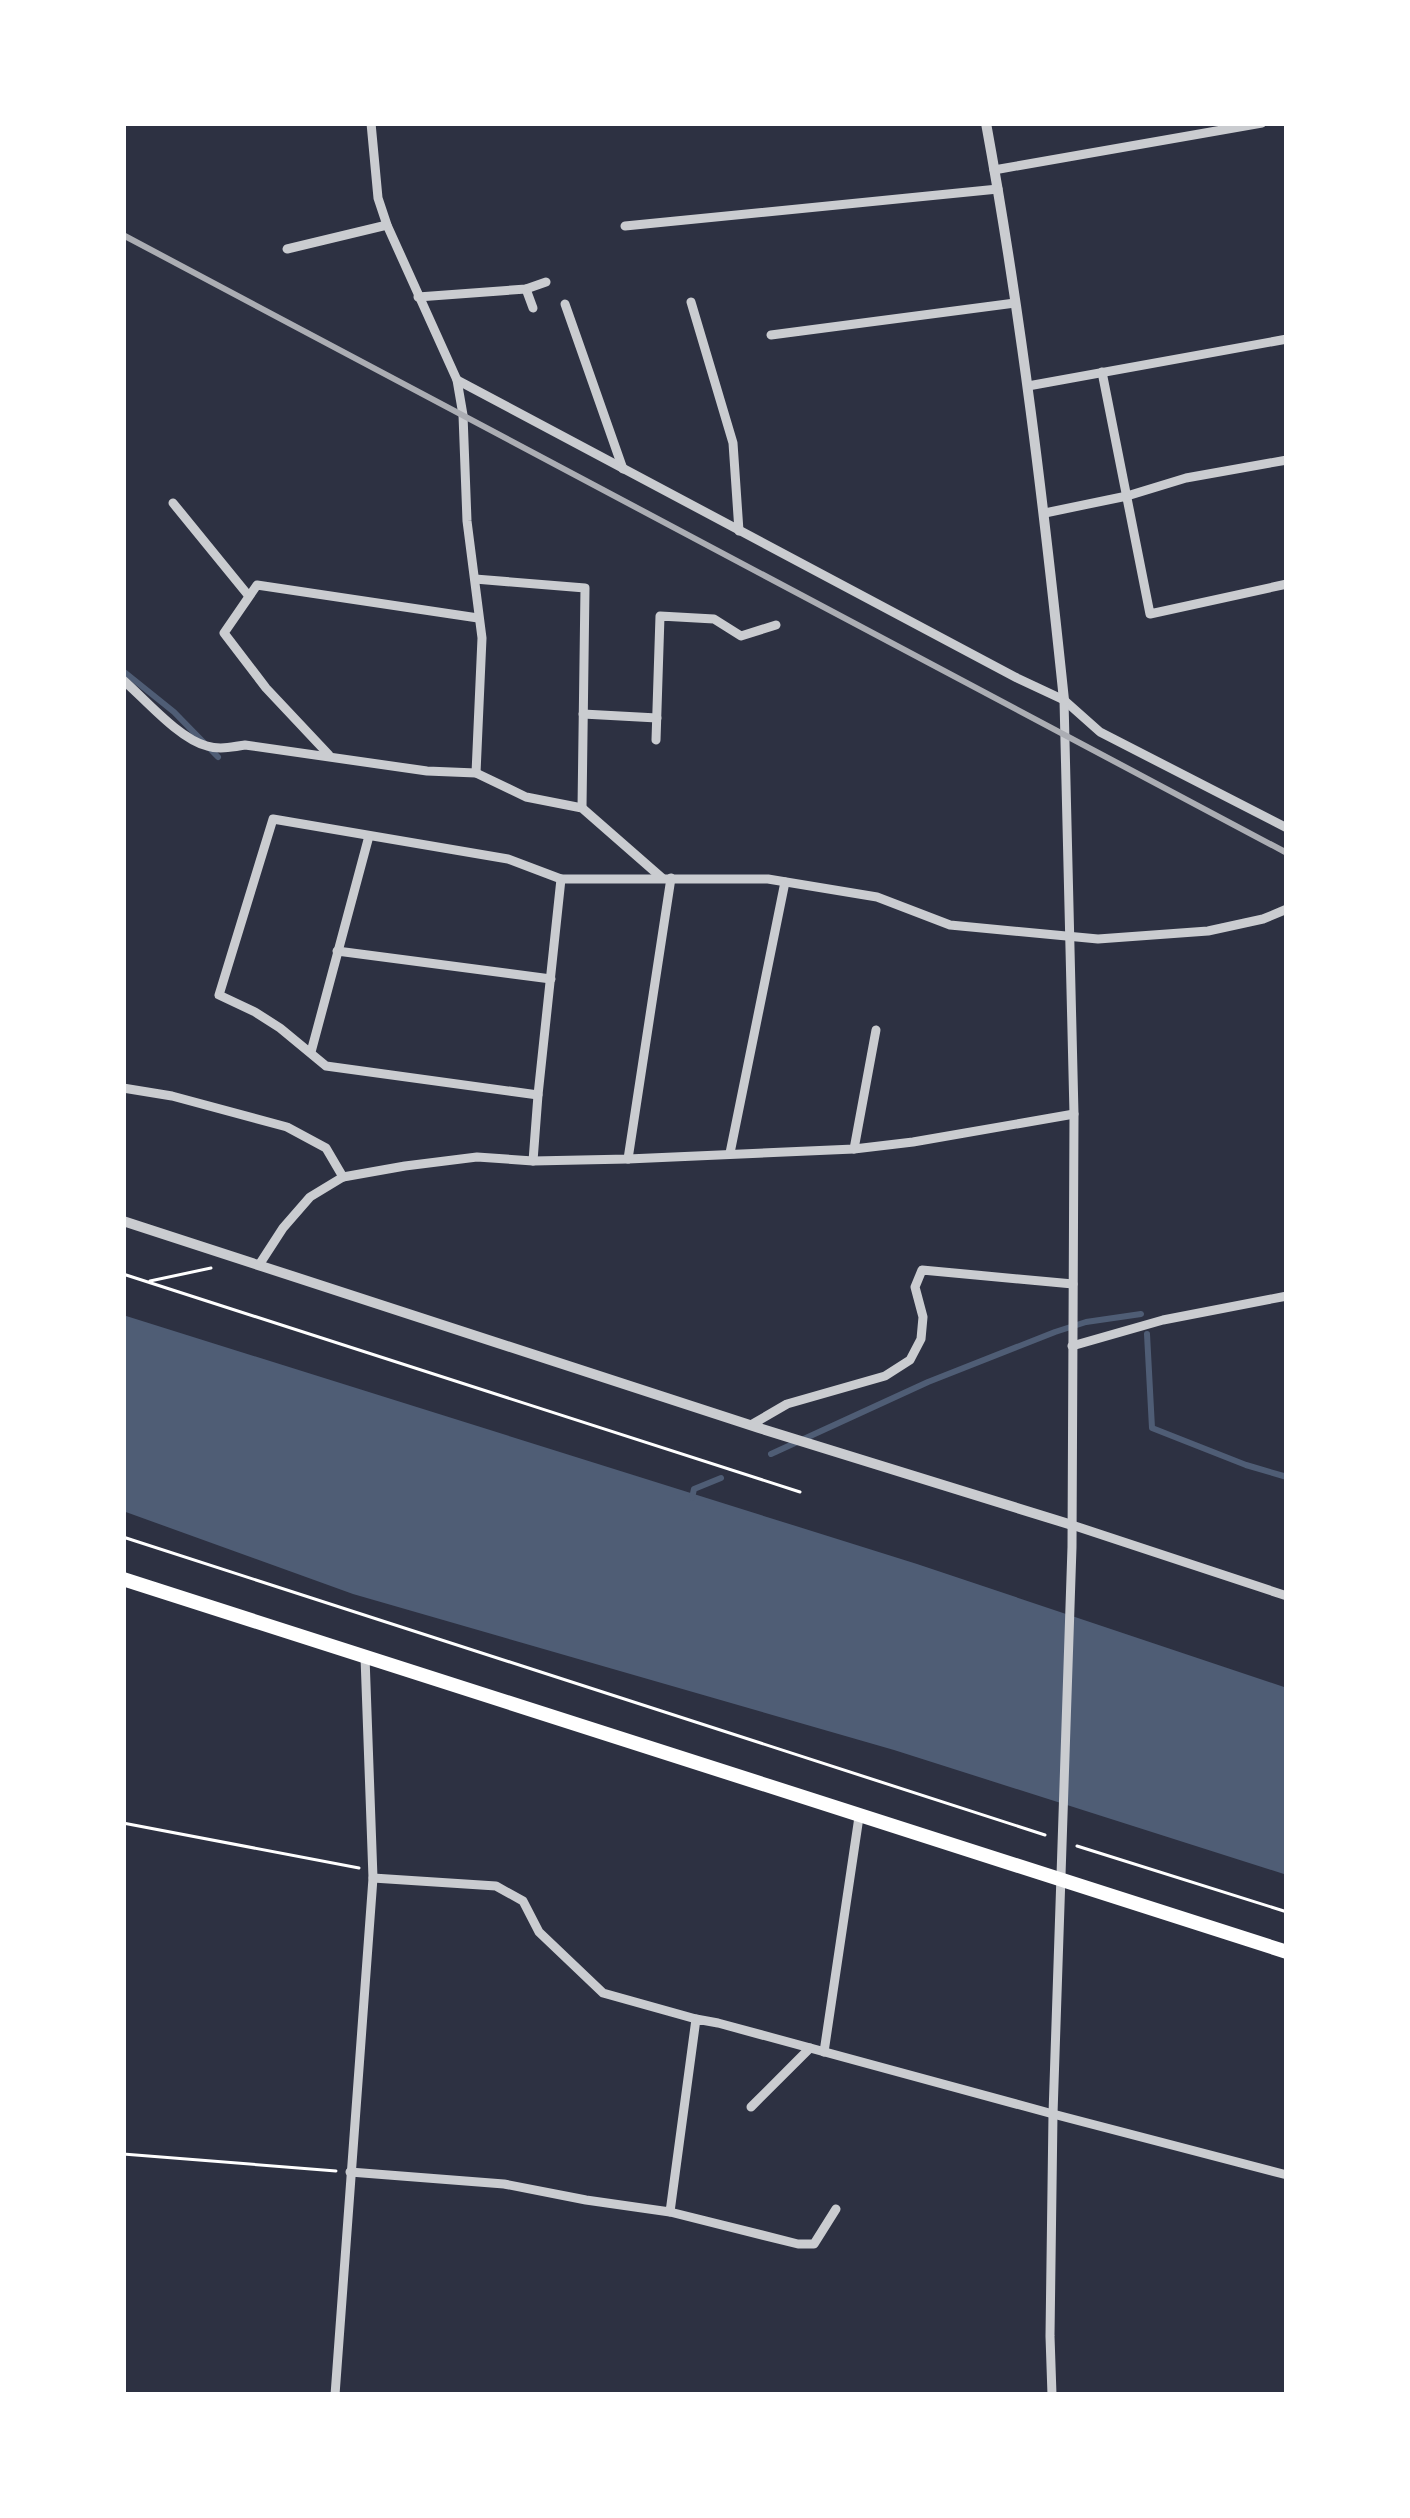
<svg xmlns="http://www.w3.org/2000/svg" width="1410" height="2518" viewBox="0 0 1410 2518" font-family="Arial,sans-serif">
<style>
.water{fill:#4f5d75}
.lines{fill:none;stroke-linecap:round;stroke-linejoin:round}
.stream{stroke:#4f5d75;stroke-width:6}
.path{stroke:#fff;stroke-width:3}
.minor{stroke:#caccd0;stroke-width:9}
.tertiary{stroke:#caccd0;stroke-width:10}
.primary{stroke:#fff;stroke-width:14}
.rail{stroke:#abadb3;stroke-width:6}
</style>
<rect width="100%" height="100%" fill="#2d3142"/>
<polygon class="water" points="123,1315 917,1564 1287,1688 1287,1875 894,1750 353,1594 123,1511"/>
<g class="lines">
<g class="stream">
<polyline points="123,671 174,712 218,757"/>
<polyline points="1147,1334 1152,1428 1246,1465 1287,1477"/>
<polyline points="771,1454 928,1382 1055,1332 1086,1322 1141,1314"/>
<polyline points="692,1498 694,1489 721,1478"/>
</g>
<g class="path">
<polyline points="123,1274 800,1492"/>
<polyline points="150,1281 211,1268"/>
<polyline points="123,1537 1045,1835"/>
<polyline points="123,1823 359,1868"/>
<polyline points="1077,1846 1287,1912"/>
<polyline points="123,2154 336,2171"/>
</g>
<g class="minor">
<polyline points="371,123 378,198 387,225 457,380 463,415 467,521 482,638 476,773"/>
<polyline points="994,170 1262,123"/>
<polyline points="625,226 998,189"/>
<polyline points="287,249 387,225"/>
<polyline points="526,289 533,308"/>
<polyline points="418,297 526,289 546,282"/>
<polyline points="691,302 733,443 739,531"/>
<polyline points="565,304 623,469"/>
<polyline points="771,335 1015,303"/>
<polyline points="1102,372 1150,614 1287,584"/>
<polyline points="457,380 1017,678 1064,700 1100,732 1287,828"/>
<polyline points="1028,386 1287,339"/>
<polyline points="173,503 248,595"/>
<polyline points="1045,513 1127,496 1186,478 1287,460"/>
<polyline points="475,579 585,588 582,808"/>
<path d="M123,680c22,19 56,59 84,66 12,4 26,1 38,-1l182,26 49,2 50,24 56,11 80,70"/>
<polyline points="583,714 657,718"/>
<polyline points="656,740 660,616 714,619 741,636 776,625"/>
<polyline points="329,755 266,688 224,633 257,585 478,618"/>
<polyline points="337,951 551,979"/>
<polyline points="311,1052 369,836"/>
<polyline points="123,1088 172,1096 287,1127 326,1148 343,1177"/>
<polyline points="538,1095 326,1066 280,1028 255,1012 219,995 273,819 508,859 561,879"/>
<polyline points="854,1149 876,1030"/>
<polyline points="730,1153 785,882"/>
<polyline points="628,1159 671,878"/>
<polyline points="533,1161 538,1095 561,879 768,879 877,897 950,925 1098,939 1208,931 1263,919 1287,909"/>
<polyline points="259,1265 283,1228 310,1197 343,1177 405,1166 477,1157 533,1161 628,1159 854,1149 913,1142 1074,1114"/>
<polyline points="1072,1346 1163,1320 1287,1296"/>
<polyline points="751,1425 787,1404 885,1376 910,1360 921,1339 923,1317 915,1287 922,1270 1073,1284"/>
<polyline points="1072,1525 1287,1596"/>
<polyline points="373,1878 496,1886 523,1901 539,1932 603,1993 696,2019"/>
<polyline points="824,2052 859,1817"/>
<polyline points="751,2107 810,2048"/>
<polyline points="350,2172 504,2184 586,2200 670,2212 696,2019 718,2023 1053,2114 1287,2175"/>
<polyline points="670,2212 798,2244 814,2244 836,2209"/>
<polyline points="335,2395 373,1878 365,1657"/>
<polyline points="1052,2395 1050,2336 1053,2114 1072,1547 1074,1114 1064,700"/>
</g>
<g class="tertiary">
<path d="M986,123c35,191 58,384 78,577"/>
<polyline points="123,1221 759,1428 1072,1525"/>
</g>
<polyline class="primary" points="123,1579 1287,1952"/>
<polyline class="rail" points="123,235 1287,853"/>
</g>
<rect width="1410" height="2518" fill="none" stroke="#ffffff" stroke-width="252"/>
</svg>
